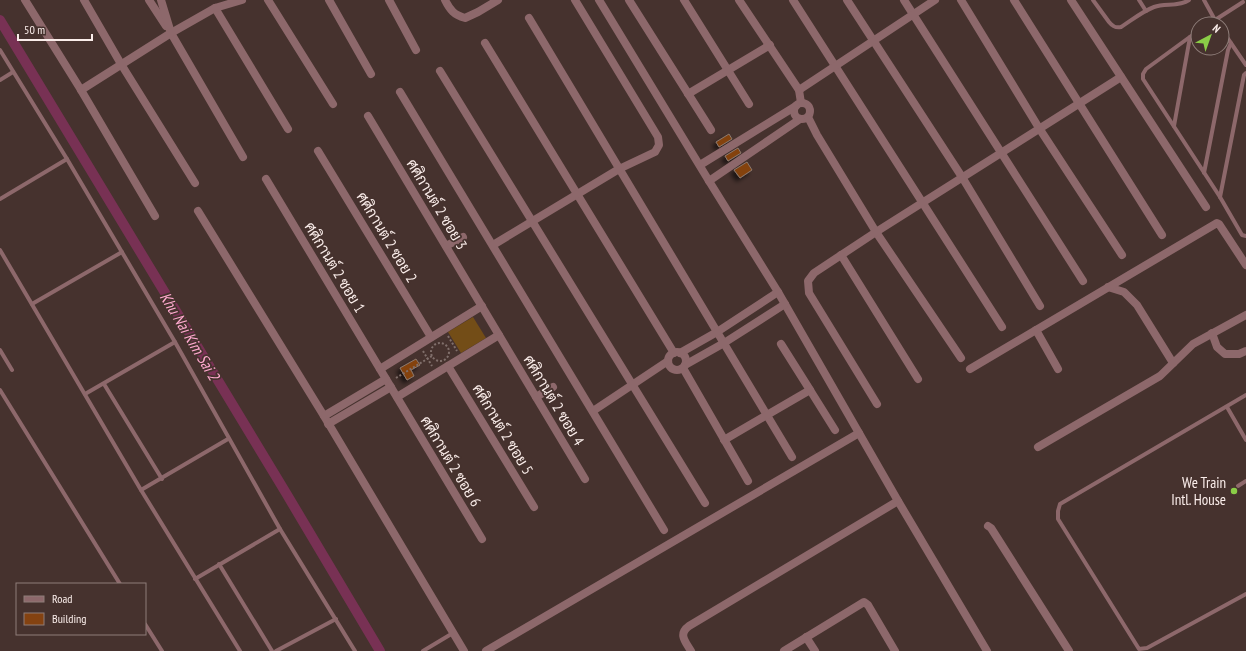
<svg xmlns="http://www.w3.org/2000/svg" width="1246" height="651" viewBox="0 0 1246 651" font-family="'PT Sans Narrow',Sarabun,sans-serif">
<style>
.park{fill:#734d17}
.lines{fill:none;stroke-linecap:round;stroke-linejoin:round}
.canal{stroke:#783154;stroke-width:10}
.building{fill:#844211;stroke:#8c796d;filter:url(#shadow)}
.path{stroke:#806f6b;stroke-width:2;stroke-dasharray:2 2;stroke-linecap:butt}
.lane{stroke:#8d686b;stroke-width:4}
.street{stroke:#8d686b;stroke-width:8}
.poi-dot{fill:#8bce47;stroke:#46322e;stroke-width:1.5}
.labels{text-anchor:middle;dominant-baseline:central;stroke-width:3.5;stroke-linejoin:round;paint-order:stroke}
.street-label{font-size:15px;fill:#faedea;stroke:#46322e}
.poi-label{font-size:15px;fill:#faedea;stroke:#46322e;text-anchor:end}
.water-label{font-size:16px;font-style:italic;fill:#fea9ce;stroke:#46322e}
</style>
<defs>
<filter id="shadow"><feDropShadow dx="-3.5" dy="3.5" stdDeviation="2" flood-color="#0009"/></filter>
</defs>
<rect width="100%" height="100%" fill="#46322e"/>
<polygon class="park" points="473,317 486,338 461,353 448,332"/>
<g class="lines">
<polyline class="canal" points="0,20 286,493 380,651"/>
</g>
<g class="building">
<polygon points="729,134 732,139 719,147 716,142"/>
<polygon points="738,148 741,153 728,161 725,156"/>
<polygon points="747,162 752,170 740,178 734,170"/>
<polygon points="416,359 420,365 411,370 414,376 407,380 400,368"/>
</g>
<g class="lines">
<g class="path">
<polyline points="448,336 457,351"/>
<circle cx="440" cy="352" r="9"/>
<polyline points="423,351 432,366"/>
<polyline points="396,378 432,356"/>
</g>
<g class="lane">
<path d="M1093,0l16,22c4,5 7,6 12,5 11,-7 22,-16 33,-20 11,-4 25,0 35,-7"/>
<polyline points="1139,0 1146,11"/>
<polyline points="1204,0 1215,20 1243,2"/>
<polyline points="1208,24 1215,20 1218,24"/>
<polyline points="1222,30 1246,65"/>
<polyline points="1198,31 1146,69 1143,74 1143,79 1220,197 1242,235 1246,236"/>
<polyline points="0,50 67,159 175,342 280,529 355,651"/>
<polyline points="0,80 13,72"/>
<polyline points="1174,126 1190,37"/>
<polyline points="1204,173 1228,50 1231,43"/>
<polyline points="1220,197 1244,75 1246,73"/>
<polyline points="0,199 67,159"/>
<polyline points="0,250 141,490 240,651"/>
<polyline points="32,304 122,252"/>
<polyline points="0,350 12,370"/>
<polyline points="104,384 162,479"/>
<polyline points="0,390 120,584"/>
<polyline points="85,394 175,342"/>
<polyline points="1246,395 1060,504 1058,511 1058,519 1139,649 1147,648 1246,594"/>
<polyline points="1227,407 1246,440"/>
<polyline points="1238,486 1246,481"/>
<polyline points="141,490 228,439"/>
<polyline points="219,564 272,651"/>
<polyline points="195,579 280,529"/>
<polyline points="145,624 162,651"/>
<polyline points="276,651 336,619"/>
<polyline points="423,651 453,633"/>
</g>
<g class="street">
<polyline points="25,0 81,90 155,216"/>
<polyline points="84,0 121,64 195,183"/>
<polyline points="149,0 166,26"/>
<polyline points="161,0 171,33 243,157"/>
<polyline points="268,0 333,104"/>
<polyline points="329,0 371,74"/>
<polyline points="389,0 416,50"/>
<path d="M445,0c5,10 9,15 20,18l13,-6 20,-12"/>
<polyline points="599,0 709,181 778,292 898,501 987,651"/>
<polyline points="629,0 711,130"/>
<polyline points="684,0 749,104"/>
<polyline points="739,0 799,90 801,103"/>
<polyline points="793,0 1002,327"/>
<polyline points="847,0 962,177 1040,306"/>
<polyline points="904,0 1083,281"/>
<polyline points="961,0 1039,128 1122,255"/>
<polyline points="1014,0 1162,235"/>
<polyline points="1071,0 1206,207"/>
<polyline points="215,8 288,129"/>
<polyline points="529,18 792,457"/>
<polyline points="485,43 674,353"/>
<polyline points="440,71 705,503"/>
<polyline points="81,90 171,33 215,8 242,0"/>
<polyline points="799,90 935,0"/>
<polyline points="400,92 664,530"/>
<polyline points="688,94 770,45"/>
<circle cx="802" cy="111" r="8"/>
<polyline points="368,116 585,479"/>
<polyline points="808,117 817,135 876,232 961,358"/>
<polyline points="318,151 431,337"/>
<polyline points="700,165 796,106"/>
<polyline points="266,179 482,539"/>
<polyline points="709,181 800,119"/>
<polyline points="198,211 324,416 464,651"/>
<polyline points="493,245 619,169 655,152 659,145 658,137 575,0"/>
<polyline points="446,246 463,237"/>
<polyline points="841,255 918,379"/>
<polyline points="1108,287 1124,292 1137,305 1173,363"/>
<polyline points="1036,330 1058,369"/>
<polyline points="1212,333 1217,347 1225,354 1239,354 1246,351"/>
<polyline points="781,344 810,390"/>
<circle cx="677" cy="361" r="9"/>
<polyline points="680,353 717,332 778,292"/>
<polyline points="685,365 724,343 785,304"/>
<polyline points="448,366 534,507"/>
<polyline points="683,368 748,481"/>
<polyline points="380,369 482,306"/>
<polyline points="970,369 1217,223 1219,224 1246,265"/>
<polyline points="397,397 499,335"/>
<polyline points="536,397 553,387"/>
<polyline points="877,404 809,293 808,281 814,273 876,232 1121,77"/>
<polyline points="593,411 668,361"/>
<polyline points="324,416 386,379"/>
<polyline points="328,424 391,387"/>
<polyline points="724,440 810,390 835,430"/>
<polyline points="1038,447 1160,376 1193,344 1246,315"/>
<polyline points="988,526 991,528 1069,651"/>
<polyline points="806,637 815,651"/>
<polyline points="486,651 859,433"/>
<path d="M691,651c-6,-10 -13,-17 -2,-25l209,-125"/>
<polyline points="784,651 864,602 868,605 895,651"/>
</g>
</g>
<circle class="poi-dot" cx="1234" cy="491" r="4"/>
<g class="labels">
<g class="street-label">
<text transform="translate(437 204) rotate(59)">ศศิกานต์ 2 ซอย 3</text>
<text transform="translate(387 237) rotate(59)">ศศิกานต์ 2 ซอย 2</text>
<text transform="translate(335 267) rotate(59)">ศศิกานต์ 2 ซอย 1</text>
<text transform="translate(554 400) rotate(59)">ศศิกานต์ 2 ซอย 4</text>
<text transform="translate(503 429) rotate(59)">ศศิกานต์ 2 ซอย 5</text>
<text transform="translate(451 461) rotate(59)">ศศิกานต์ 2 ซอย 6</text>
</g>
<g class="poi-label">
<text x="1226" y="482">We Train<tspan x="1226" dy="17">Intl. House</tspan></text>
</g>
<g class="water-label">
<text transform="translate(190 336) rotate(59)">Khu Nai Kim Sai 2</text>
</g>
</g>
<rect x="16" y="583" width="130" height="52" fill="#46322e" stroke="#8e7d79"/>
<rect x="24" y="596" width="20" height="6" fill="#8d686b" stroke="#8e7d79"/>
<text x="52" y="603" font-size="12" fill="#faedea">Road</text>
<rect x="24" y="613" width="20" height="12" fill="#844211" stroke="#8e7d79"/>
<text x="52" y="623" font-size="12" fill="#faedea">Building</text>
<g transform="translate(1210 36) rotate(41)"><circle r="19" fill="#46322e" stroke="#8e7d79"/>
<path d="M0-3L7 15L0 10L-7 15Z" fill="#8bce47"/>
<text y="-6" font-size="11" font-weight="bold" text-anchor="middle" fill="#faedea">N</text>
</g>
<path d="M18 34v6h74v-6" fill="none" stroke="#faedea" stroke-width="2"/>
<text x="24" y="34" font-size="12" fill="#faedea" stroke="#46322e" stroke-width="3" paint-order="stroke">50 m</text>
</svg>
